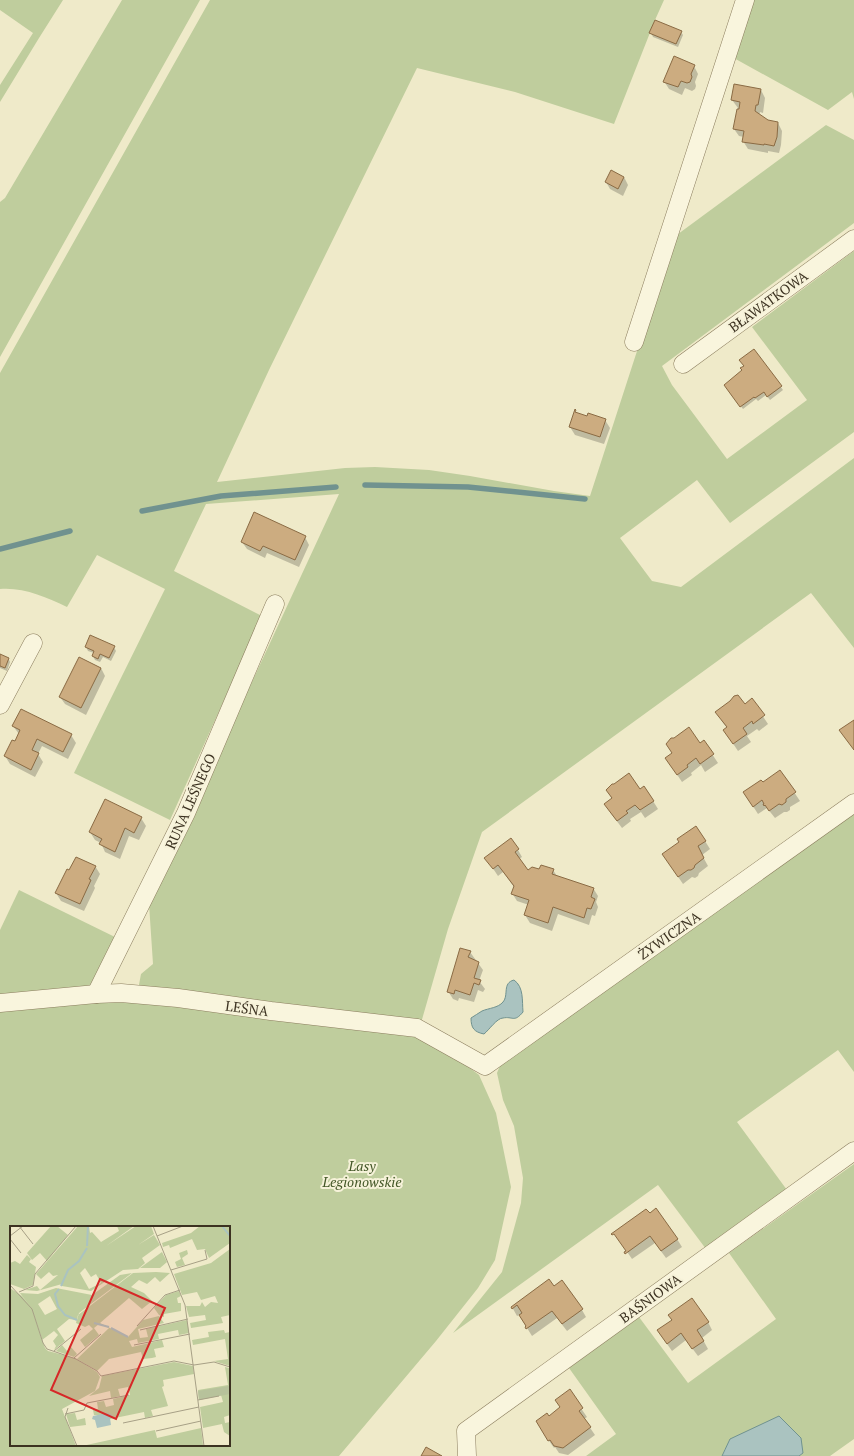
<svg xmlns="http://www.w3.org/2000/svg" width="854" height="1456" viewBox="0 0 854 1456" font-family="'PT Serif',serif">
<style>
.green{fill:#bfcd9d;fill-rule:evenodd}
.water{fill:#aac3c0;stroke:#70928f}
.shadow{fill:#0003}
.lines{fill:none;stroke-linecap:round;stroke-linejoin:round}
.stream{stroke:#70928f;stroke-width:5.5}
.building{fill:#ccac80;stroke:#8a6b44}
.minor-casing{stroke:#8b7d5e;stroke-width:19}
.minor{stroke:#f9f5dd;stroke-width:18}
.labels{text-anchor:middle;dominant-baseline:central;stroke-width:4;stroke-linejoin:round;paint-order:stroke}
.street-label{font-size:14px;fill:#3c3221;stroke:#f6f2d9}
.park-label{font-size:14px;font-style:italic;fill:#445828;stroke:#f6f2d9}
.inset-river{fill:none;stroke:#aac3c0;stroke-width:2}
.inset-road{fill:none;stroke:#a7a086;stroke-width:1}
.view{fill:#d62828;fill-opacity:0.15;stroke:#d62828;stroke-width:2}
.inset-edge{fill:none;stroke:#3c3221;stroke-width:2}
</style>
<rect width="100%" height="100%" fill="#efeac9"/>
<g class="green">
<polygon points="0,0 63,0 39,38 0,102 0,85 33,33 0,10"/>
<polygon points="122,0 200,0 0,357 0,202 5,198"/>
<path d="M210,0h454l-9,20 -41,104 -99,-32 -98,-24 -148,302 -52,112 128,-14 30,-1 54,3 41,6 84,15 36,5 84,-259 152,-112 28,15v83l-192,143 10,19 55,74 80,-59 -55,-73 102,-76v181l-124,91 -33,-43 -77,58 32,43 29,6 173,-129v190l-43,-55 -329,239 -34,97 -27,94 -283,-33 3,-16 12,-10 -4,-60 190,-410 -133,10 -32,67 88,45 -92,204 -96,-47 91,-184 -68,-34 -30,52c-21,-10 -44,-20 -67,-18v-216z"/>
<polygon points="752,0 854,0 854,99 852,92 828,110 732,57"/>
<polygon points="854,812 854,1072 838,1050 737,1122 787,1190 706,1249 658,1185 453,1333 502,1272 521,1203 523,1178 514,1126 503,1100 497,1073 503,1058"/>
<polygon points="19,890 117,938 93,989 0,997 0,930"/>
<path d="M110,997l305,37 39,22 25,19 17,38 15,74 -16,73 -17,28 -42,53 -97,115h-339v-447zM11,1227h218v218h-218z"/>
<polygon points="854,1164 854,1439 830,1456 799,1456 803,1453 725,1449 722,1456 586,1456 616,1434 569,1368 639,1317 688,1383 776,1319 729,1253"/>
</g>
<g class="water">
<path d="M514,980c10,7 8,21 9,32 -9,11 -10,4 -20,6 -6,0 -14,12 -19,16 -10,-2 -13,-6 -13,-16 4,-2 7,-5 11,-7 7,-3 16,-3 21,-9 6,-7 -1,-19 11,-22z"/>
<polygon points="779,1416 801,1438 803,1453 799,1456 722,1456 730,1439"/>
</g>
<g class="shadow">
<polygon points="681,32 683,35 678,47 653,37 651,33"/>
<polygon points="694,66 698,74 695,82 696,86 695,89 692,91 685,88 682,95 669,89 664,81"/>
<polygon points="735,85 761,90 765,98 763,113 760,112 759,116 768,121 778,123 782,131 781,145 779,153 768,151 768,153 748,149 743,141 744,137 739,136 734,129 738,108 732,100"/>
<polygon points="624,177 628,185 623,196 610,189 606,182"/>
<polygon points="754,350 783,390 770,400 766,395 758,401 756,399 743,409 727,389 743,371"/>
<polygon points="605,420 610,428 604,444 575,435 570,427"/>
<polygon points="305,537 309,545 299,567 267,553 265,558 247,549 242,542"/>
<polygon points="86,647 114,647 116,651 111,661 103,657 100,662 95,660 93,656 94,653 88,651"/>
<polygon points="0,655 8,658 10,662 7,671 0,668"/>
<polygon points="101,668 105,676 86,715 65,704 60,697"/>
<polygon points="752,700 768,724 759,731 757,729 747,736 751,742 738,751 724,730 727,728 721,720"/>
<polygon points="13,726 71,735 76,743 68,759 42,746 38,754 43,762 35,777 10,764 5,756 15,743 19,734"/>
<polygon points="704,742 718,763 705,772 701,765 691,773 692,775 682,782 666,758"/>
<polygon points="780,771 800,801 790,807 790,810 787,812 784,812 775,818 767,808 758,814 749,800 763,784"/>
<polygon points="612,785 640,791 653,801 658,809 645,818 641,812 630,819 631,821 622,828 610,812 612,799 607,790"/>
<polygon points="141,818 146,826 139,840 129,836 120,859 105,852 101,843 95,840 90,832"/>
<polygon points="705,841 710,849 702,855 708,866 699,873 698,876 695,878 692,877 683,884 668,862"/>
<polygon points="518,850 522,857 519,859 528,871 553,870 557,876 593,888 598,896 596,902 598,907 595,916 592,915 589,925 558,914 552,931 530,923 525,915 529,905 517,901 512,893 514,887 503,872 498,876 486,858"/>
<polygon points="95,866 100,874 94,886 95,888 84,911 61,901 56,893"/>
<polygon points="470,952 483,970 479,981 485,989 483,992 478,990 474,1002 459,998 458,1001 453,999 448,991"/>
<polygon points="646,1210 677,1239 682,1247 666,1258 655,1243 632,1259 619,1240"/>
<polygon points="549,1281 553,1288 582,1310 586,1317 567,1331 557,1318 532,1336 519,1315 517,1316 512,1307"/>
<polygon points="669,1315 708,1322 712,1330 702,1338 708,1349 698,1356 686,1340 672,1351 658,1331 672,1321"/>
<polygon points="569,1391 587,1417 584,1419 595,1435 568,1455 559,1453 555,1447 554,1448 541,1429 548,1417 561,1408 556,1400"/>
</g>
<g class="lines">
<g class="stream">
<polyline points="365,485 468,487 585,499"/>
<polyline points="142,511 221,496 336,487"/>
<polyline points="0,549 70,531"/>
</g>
</g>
<g class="building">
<polygon points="655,20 682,31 676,44 649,33"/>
<polygon points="674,56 695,65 691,74 692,77 690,82 687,83 681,81 678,87 663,82"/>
<polygon points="734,84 761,89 758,105 756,105 755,111 768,120 778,122 777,137 774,146 764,144 764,145 742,142 744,131 733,129 737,109 739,109 740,102 731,100"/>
<polygon points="611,170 624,177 618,189 605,182"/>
<polygon points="754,349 782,386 767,397 764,392 755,398 754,397 740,407 724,385 742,370 740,368 744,366 739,360"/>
<polygon points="575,409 576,410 575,412 587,416 588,413 606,419 600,437 569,427"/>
<polygon points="254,512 306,536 295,560 263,546 260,551 241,542"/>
<polygon points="90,635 115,646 109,658 100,654 98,659 92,656 94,651 85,647"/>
<polygon points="0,654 9,658 5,668 0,666"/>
<polygon points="79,657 101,668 81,708 59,697"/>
<polygon points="738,695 745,704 752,698 765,715 753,724 752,721 743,728 747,734 733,744 723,730 727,727 715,712 730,701 734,696"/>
<polygon points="21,709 72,734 63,752 37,739 32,750 39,753 31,770 4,756 12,740 15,741 20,730 12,726"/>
<polygon points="854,720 854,750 839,730"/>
<polygon points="689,727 700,743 704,740 714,754 700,764 696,758 687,765 688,767 677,775 665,758 672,753 666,744 671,738 674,738"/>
<polygon points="780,770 796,792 786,799 786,802 782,805 779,804 769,811 765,805 764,806 763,804 764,804 762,800 753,807 743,792 761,780 763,782"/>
<polygon points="629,773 640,789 644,786 654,801 640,810 635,805 626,811 628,813 617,821 604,804 612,798 606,790 612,784 614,784"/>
<polygon points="105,799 142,817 134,833 125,828 115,852 99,844 102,839 89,832"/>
<polygon points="696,826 706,841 698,846 704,858 695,865 694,868 691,870 688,870 678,877 662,854 679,842 677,839"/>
<polygon points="511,838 519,849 515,852 528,870 532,867 539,869 541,865 554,869 552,874 594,888 591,897 595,899 591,909 587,908 584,918 553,907 548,923 524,915 529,900 511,894 514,886 498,865 493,869 484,858"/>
<polygon points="76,857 96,866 89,879 91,880 80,904 55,893 67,869 69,870"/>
<polygon points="460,948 471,951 468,957 479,962 474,978 481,980 479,985 474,983 470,995 455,990 454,994 447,992"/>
<polygon points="656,1208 678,1239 661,1251 650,1236 625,1254 624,1252 626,1251 614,1234 612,1235 611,1234 646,1209 650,1213"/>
<polygon points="549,1279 554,1286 562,1280 583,1309 562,1324 552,1311 526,1329 525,1327 526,1326 519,1315 522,1313 517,1305 512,1309 511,1307"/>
<polygon points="692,1298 709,1322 697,1330 704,1341 692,1349 681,1333 667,1344 657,1330 672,1320 668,1315"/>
<polygon points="570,1389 583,1408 579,1411 591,1427 563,1448 554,1446 550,1440 548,1441 536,1421 547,1413 549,1416 560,1407 555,1400"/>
<polygon points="426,1447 442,1456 421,1456"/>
</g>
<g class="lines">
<g class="minor-casing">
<g id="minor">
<polyline points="634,342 745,0"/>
<polyline points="683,364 854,239"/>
<polyline points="0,705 33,643"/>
<polyline points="96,994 186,813 275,604"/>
<polyline points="0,1003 96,994 121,993 178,998 271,1011 417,1028 485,1066 854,803"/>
<polyline points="467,1456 466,1431 854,1151"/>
</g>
</g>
<use href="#minor" class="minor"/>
</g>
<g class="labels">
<g class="street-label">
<text transform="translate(768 301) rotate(-36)">BŁAWATKOWA</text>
<text transform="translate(190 801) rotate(-66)">RUNA LEŚNEGO</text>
<text transform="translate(669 935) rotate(-35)">ŻYWICZNA</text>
<text transform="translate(247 1008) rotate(8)">LEŚNA</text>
<text transform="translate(650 1298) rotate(-36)">BAŚNIOWA</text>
</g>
<g class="park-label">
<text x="362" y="1165">Lasy<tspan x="362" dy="16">Legionowskie</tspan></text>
</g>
</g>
<g transform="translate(10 1226)">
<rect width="220" height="220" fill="#efeac9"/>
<path d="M41,0h6l11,9 -21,26 -7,-8 -8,7 -5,-7zM68,0h11l1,7 2,-1 9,10 18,-11 -2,-5h17l-28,20 30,-20h15l3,8 -16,11 16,-10 6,10 -18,13 3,5 -7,6 -15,1 -32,21 -29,-5v-2l-25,7 -12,-1 12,-4 3,4 18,-15 -5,1 -4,-4 -8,7 -5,-5zM75,42l6,9 5,-3 5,9 -12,6 -9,-16zM190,0h30v17l-21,15 -4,-9 -8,1 -5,-11 -22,9 -1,-3 -6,2 -1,-4 29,-10zM220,23v66l-9,2 2,6 -32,5 -1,-5 16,-3 -1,-5 -16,2 -3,-11h14l2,-4 3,5 6,-5 7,1 -3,-7 -14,4 -4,-8 -15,3 -8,-21 37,-11zM177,24l1,4 -6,4 3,7 -8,2 -2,-5 6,-3 -2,-6zM152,26l5,10 -7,6h-20zM17,29l4,4 -2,3 7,5 -3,18 -9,4 -14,-5v-21l5,-2 5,3zM146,46l14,1 -10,9 -5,-5 -8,7 -8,-4 -8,7 13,6 8,8 -10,8 -13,-11 -29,25 28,14 15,-17 16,-4 5,7 -26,6 2,9 8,-1 -2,-8 41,-9 2,13 -10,2 -1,-5 -20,4 1,5 -21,4 -1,-4 -8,2 3,6 30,-7 2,7 -10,2 2,8 -4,1 -9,1 -2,-7 -32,7 -12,12 -20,-12 32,-31 -10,-4 -5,4 5,7 -14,12 -5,-7 13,-11 -4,-4 -4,2 -9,-4 2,-8 55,-42zM122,47l-53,40 -2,7 -8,-1 -12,10 8,12 -11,9 2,-4 -3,-5 5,-6 -4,-4 -12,9 -10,-31 -12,-16 18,1 18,-6 36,7 28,-20zM40,70l7,13 -12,6 -7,-11zM0,62l12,8 10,13 13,39 3,3 27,7 22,14 3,5 -5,14 -33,18 14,37h-66zM169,65l2,5 -4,2 1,5h3v8l-17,3v3l-5,-2 -5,-7 12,-13zM214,104l1,3 5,-1v34l-16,-5 14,-2 -3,-20 -32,6 -1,-5 17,-3 -1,-5zM52,119l5,6 4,-4 6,7 -3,3 -18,-6zM164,136l19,4 1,8 -31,6 1,6 -2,1 6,19 -17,4 2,6 -8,2 -1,-6 -34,7 -5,-4h-11l-1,-5 5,-1 -1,-7 7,-1 2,6 8,-2 -1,-6 17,-4 -2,-8 -10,2 2,7 -9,2 -1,-7 -21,5 10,-8 3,-12zM215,141l4,1 1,13v34l-6,2 1,6 5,-1v14l-6,-4 -2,-8 -19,4 -3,-21 23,-5 -2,-7 -22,5 -1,-10 30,-5zM65,187l2,7 8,-2 1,7 -16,2 -4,-13zM191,202l2,17 -6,1h-115l73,-16 2,8z" fill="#bfcd9d" fill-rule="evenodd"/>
<path d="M219,160l1,8 -31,6 -1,-9z" fill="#b7c29b"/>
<path d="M97,187l5,2 -2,3 1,7 -14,3 -2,-8 -3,-1 1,-3z" fill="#aac3c0"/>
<path class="inset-river" d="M212,0l8,10M77,20l1,-20M51,60l7,-16 11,-9 8,-13M49,63l-4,5 3,12 7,9 12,5M84,97l15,4M101,102l17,9"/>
<path class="inset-road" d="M9,0l14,18M143,0l32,79 19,141M0,10l13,-10M147,10l26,-10M0,13l11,14M161,44l36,-11 -2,-9M0,59l22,24 11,34 4,6 29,10 21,12 4,5 73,-15 20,4 20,-3 16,5M9,66l14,-6 2,-12 41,-48M127,100l28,-31 15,-5M130,104l48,-11M124,119l56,-11M44,125l27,-22M64,132l27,-24M188,174l21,-4M58,182l-3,9 12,29M55,188l19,-4 3,-7 42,-8M113,197l76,-16M146,205l45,-10"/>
<path class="view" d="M90,53l65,29 -49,111 -65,-29z"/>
<rect width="220" height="220" class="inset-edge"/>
</g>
</svg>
